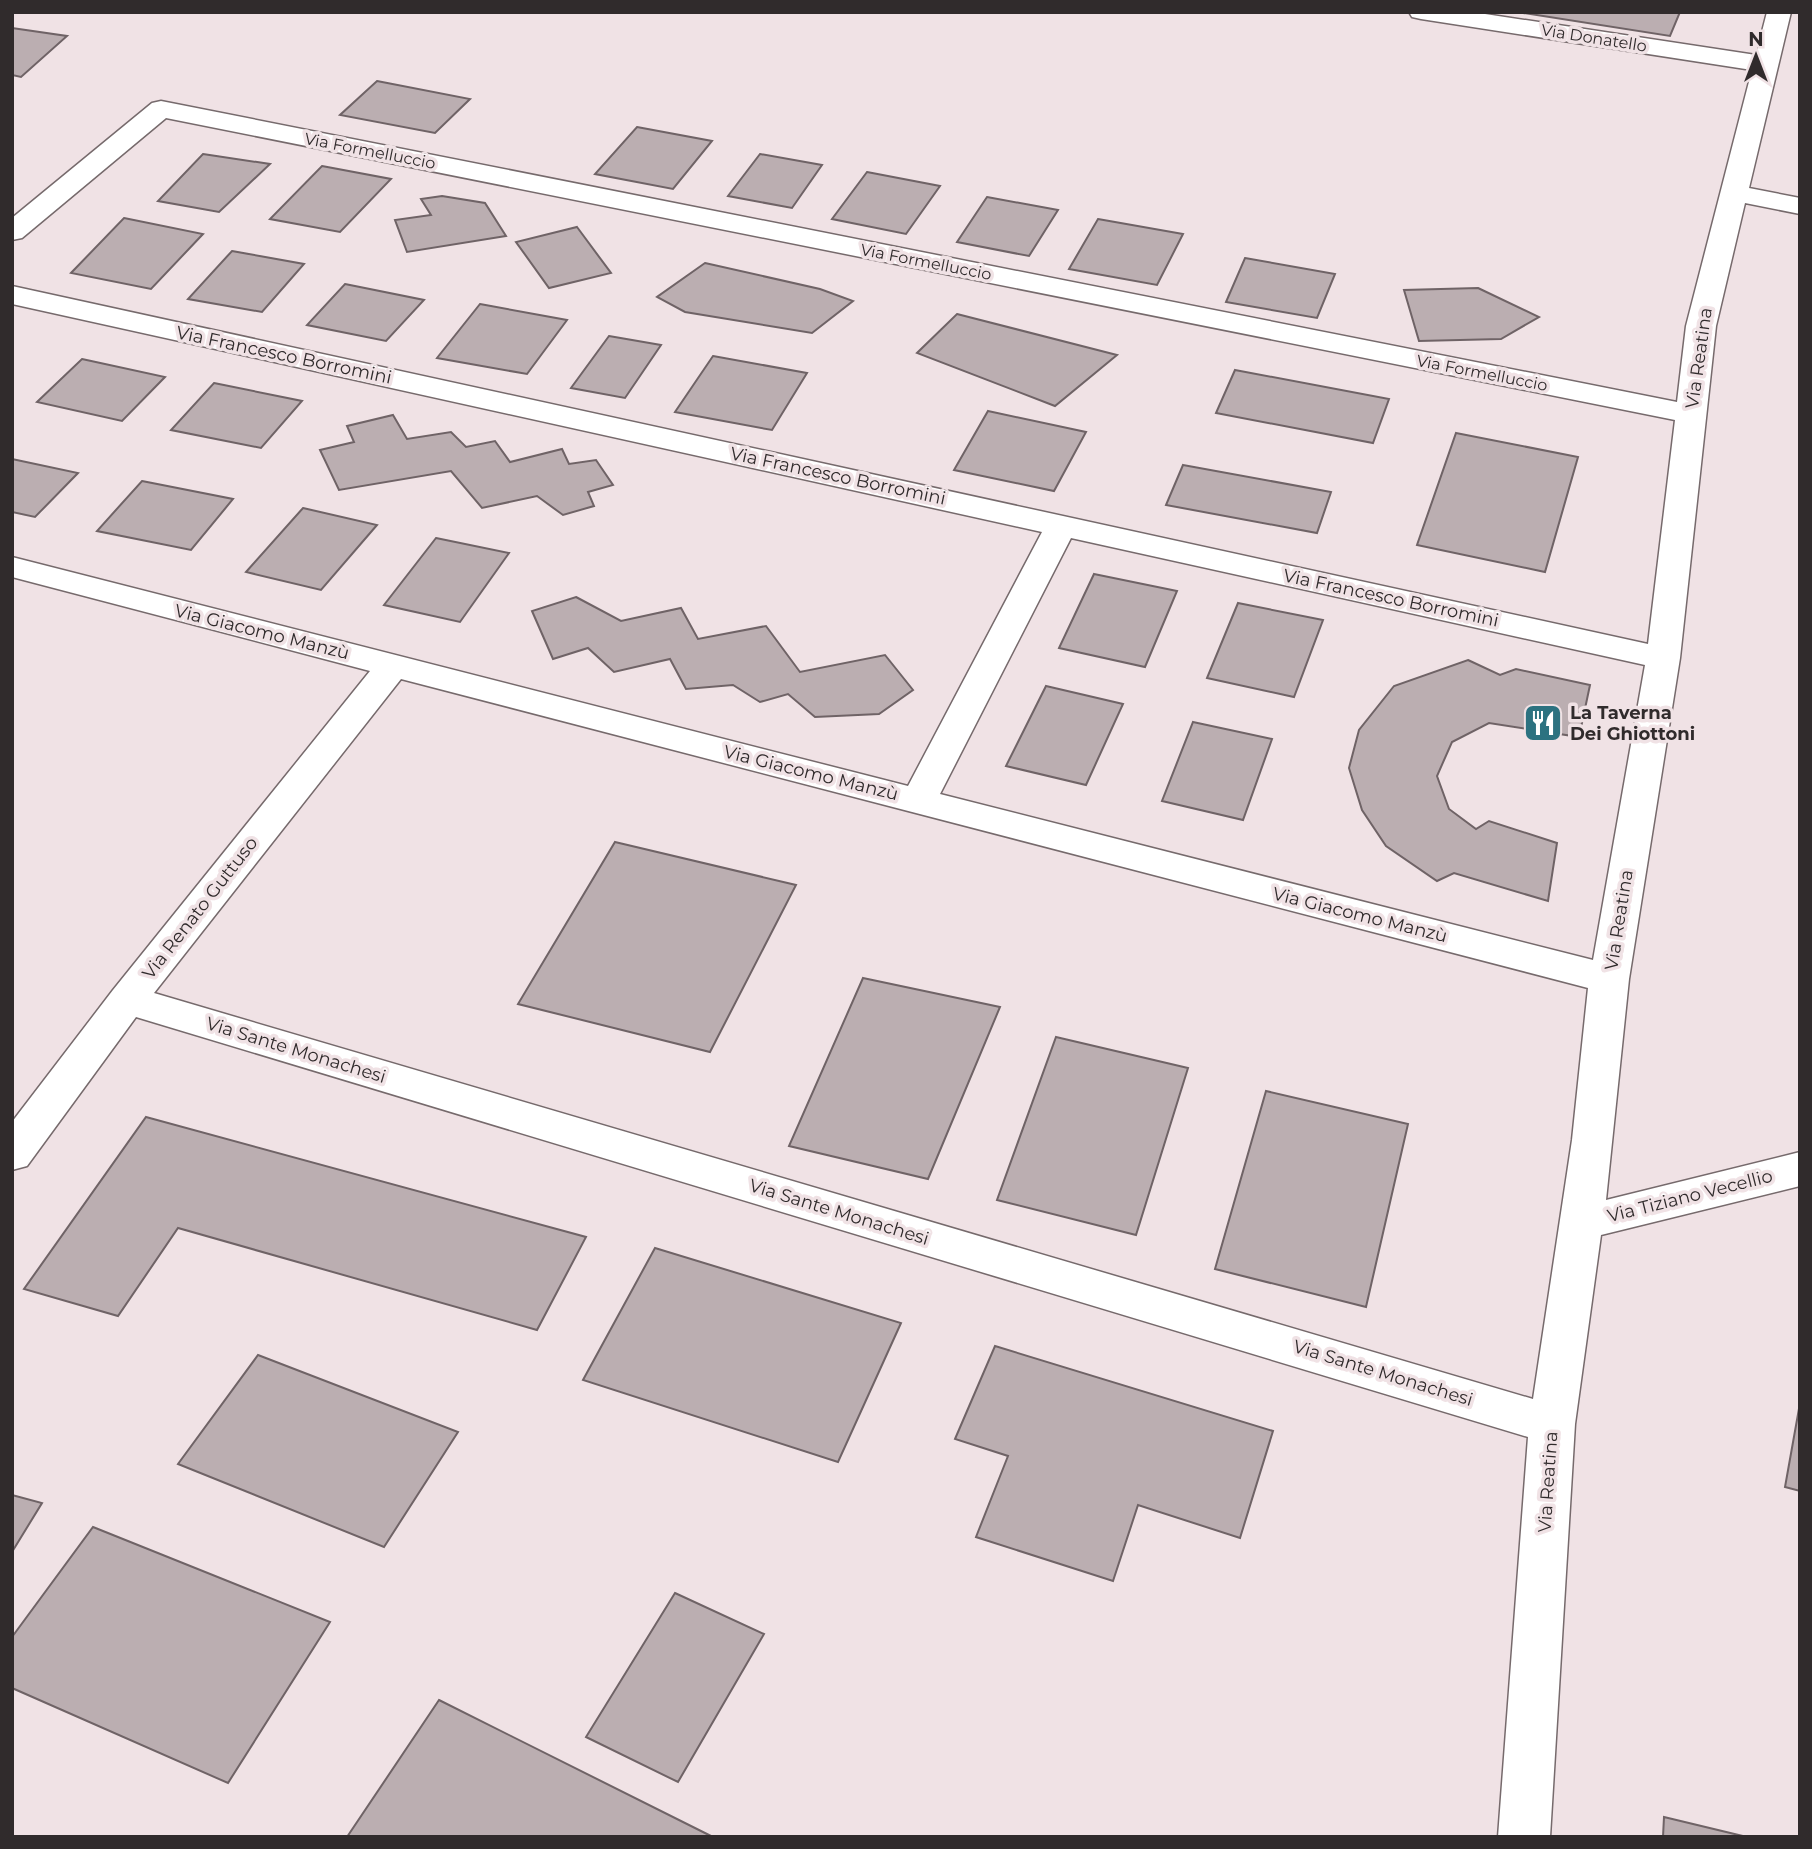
<svg xmlns="http://www.w3.org/2000/svg" width="1812" height="1849" viewBox="0 0 1812 1849" font-family="Montserrat,sans-serif">
<style>
.building{fill:#bbaeb1;stroke:#6f6366;stroke-width:2}
.lines{fill:none;stroke-linecap:round;stroke-linejoin:round}
.minor-casing{stroke:#766a6c;stroke-width:3}
.minor{fill:#fff;fill-rule:evenodd}
.labels{text-anchor:middle;dominant-baseline:central;stroke-width:7;stroke-linejoin:round;paint-order:stroke}
.far-street-label{font-size:16px;fill:#302b2c;stroke:#f0e2e5}
.street-label{font-size:18px;fill:#302b2c;stroke:#f0e2e5}
.poi-label{font-size:18px;font-weight:bold;fill:#302b2c;stroke:#f0e2e5;text-anchor:start}
</style>
<rect width="100%" height="100%" fill="#f0e2e5"/>
<g class="building">
<polygon points="1517,12 1680,12 1670,36"/>
<polygon points="12,28 67,36 21,77 12,75"/>
<polygon points="377,81 470,99 435,133 340,115"/>
<polygon points="637,127 712,141 673,189 595,174"/>
<polygon points="203,154 270,164 219,212 158,201"/>
<polygon points="760,154 822,165 792,208 728,196"/>
<polygon points="322,166 391,179 340,232 270,219"/>
<polygon points="867,172 940,186 906,234 832,219"/>
<polygon points="442,196 485,203 506,236 407,252 395,220 431,215 421,199"/>
<polygon points="987,197 1058,210 1029,256 957,242"/>
<polygon points="124,218 203,234 151,289 71,273"/>
<polygon points="1098,219 1183,234 1157,285 1069,269"/>
<polygon points="577,227 611,273 549,288 516,242"/>
<polygon points="232,251 304,264 262,312 188,299"/>
<polygon points="1245,258 1335,274 1317,318 1226,302"/>
<polygon points="705,263 820,289 853,301 812,333 685,312 657,297"/>
<polygon points="345,284 424,300 386,341 307,325"/>
<polygon points="1478,288 1539,317 1501,339 1419,341 1404,290"/>
<polygon points="480,304 567,320 527,374 437,358"/>
<polygon points="957,314 1117,355 1055,406 917,353"/>
<polygon points="609,336 661,345 625,398 571,388"/>
<polygon points="713,356 807,373 772,430 675,412"/>
<polygon points="82,359 165,377 122,421 37,402"/>
<polygon points="1235,370 1389,399 1373,443 1216,413"/>
<polygon points="214,383 302,401 261,448 171,430"/>
<polygon points="988,411 1086,432 1054,491 954,470"/>
<polygon points="393,415 407,439 451,432 466,447 495,441 510,462 562,449 569,464 596,460 613,485 588,492 594,506 563,515 537,496 482,508 451,471 339,490 320,450 354,442 347,426"/>
<polygon points="1456,433 1578,457 1545,572 1417,545"/>
<polygon points="12,459 78,473 35,517 12,512"/>
<polygon points="1183,465 1331,492 1317,533 1166,505"/>
<polygon points="142,481 233,499 191,550 97,531"/>
<polygon points="303,508 377,525 321,590 246,572"/>
<polygon points="436,538 509,553 460,622 384,605"/>
<polygon points="1094,574 1177,591 1145,667 1059,648"/>
<polygon points="576,597 621,621 681,608 698,639 766,626 800,672 885,655 913,690 879,714 815,717 788,694 760,702 733,685 686,689 670,659 614,672 588,648 553,659 532,611"/>
<polygon points="1238,603 1323,620 1294,697 1207,678"/>
<polygon points="1468,660 1500,675 1516,669 1590,685 1579,737 1489,723 1452,742 1437,776 1449,809 1476,829 1489,821 1557,843 1548,901 1454,873 1437,881 1386,846 1362,810 1349,768 1359,730 1394,686"/>
<polygon points="1046,686 1123,704 1086,785 1006,766"/>
<polygon points="1193,722 1272,739 1243,820 1162,801"/>
<polygon points="615,842 796,885 710,1052 518,1004"/>
<polygon points="863,978 1000,1007 928,1179 789,1146"/>
<polygon points="1056,1037 1188,1068 1136,1235 997,1200"/>
<polygon points="1266,1091 1408,1124 1366,1307 1215,1269"/>
<polygon points="146,1117 586,1237 537,1330 178,1228 118,1316 24,1289"/>
<polygon points="655,1248 901,1323 838,1462 583,1380"/>
<polygon points="995,1346 1273,1431 1240,1538 1138,1505 1113,1581 976,1537 1008,1456 955,1439"/>
<polygon points="258,1355 458,1432 384,1547 178,1464"/>
<polygon points="1800,1403 1800,1491 1785,1487"/>
<polygon points="12,1495 42,1503 12,1552"/>
<polygon points="93,1527 330,1622 228,1783 12,1688 12,1637"/>
<polygon points="675,1593 764,1634 678,1782 586,1737"/>
<polygon points="439,1700 713,1837 347,1837"/>
<polygon points="1664,1817 1747,1837 1663,1837"/>
</g>
<g class="lines">
<g class="minor-casing">
<path id="minor" d="M1409,12h63l284,43 11,-43h24l-42,176 51,10v16l-55,-11 -29,123 -36,332 -51,321 -23,221 194,-48v34l-199,49 -26,189 -25,413h-52l30,-400 -1392,-420 -109,149 -15,4v-48l101,-132 257,-319 -358,-94v-20l896,229 134,-254 -1030,-228v-18l1636,358 27,-224 -1509,-302 -144,120 -10,2v-22l140,-115 9,-2 1516,301 9,-76 66,-256 -331,-51 -9,-2zM1071,538l574,127 -52,295 -653,-166zM401,679l1187,309 -16,152 -39,259 -1379,-406z"/>
</g>
<use href="#minor" class="minor"/>
</g>
<defs>
<g id="restaurant-square" transform="scale(2.0125)"><rect x="-9" y="-9" width="18" height="18" rx="4" fill="#2c7280" stroke="#f0e2e5"/><path d="M-5-6h1v4h1v-4h1v4h1v-4h1v5L-1.5 .5V6h-2V.5L-5-1ZM5-6V6H3V1.5H1.5Q1.5-4 5-6Z" fill="#fff"/></g>
</defs>
<g fill-rule="evenodd">
<use href="#restaurant-square" x="1543" y="723"/>
</g>
<g class="labels">
<g class="far-street-label">
<text transform="translate(1594 38) rotate(9)">Via Donatello</text>
<text transform="translate(370 151) rotate(11)">Via Formelluccio</text>
<text transform="translate(926 262) rotate(11)">Via Formelluccio</text>
<text transform="translate(1482 373) rotate(11)">Via Formelluccio</text>
</g>
<g class="street-label">
<text transform="translate(284 355) rotate(12)">Via Francesco Borromini</text>
<text transform="translate(1699 358) rotate(-82)">Via Reatina</text>
<text transform="translate(838 476) rotate(12)">Via Francesco Borromini</text>
<text transform="translate(1391 598) rotate(12)">Via Francesco Borromini</text>
<text transform="translate(262 632) rotate(14)">Via Giacomo Manzù</text>
<text transform="translate(811 773) rotate(14)">Via Giacomo Manzù</text>
<text transform="translate(200 908) rotate(-52)">Via Renato Guttuso</text>
<text transform="translate(1360 915) rotate(14)">Via Giacomo Manzù</text>
<text transform="translate(1619 920) rotate(-81)">Via Reatina</text>
<text transform="translate(296 1050) rotate(17)">Via Sante Monachesi</text>
<text transform="translate(1690 1196) rotate(-14)">Via Tiziano Vecellio</text>
<text transform="translate(839 1212) rotate(17)">Via Sante Monachesi</text>
<text transform="translate(1383 1373) rotate(17)">Via Sante Monachesi</text>
<text transform="translate(1548 1482) rotate(-86)">Via Reatina</text>
</g>
<g class="poi-label">
<text x="1570" y="713">La Taverna<tspan x="1570" dy="21">Dei Ghiottoni</tspan></text>
</g>
</g>
<rect width="1812" height="1849" fill="none" stroke="#302b2c" stroke-width="28"/>
<g transform="translate(1756 56)" stroke="#f0e2e5" stroke-width="5" paint-order="stroke">
<path d="M0-5L12 26L0 18L-12 26Z" fill="#302b2c"/>
<text y="-10" font-size="19" font-weight="bold" text-anchor="middle" fill="#302b2c">N</text>
</g>
</svg>
